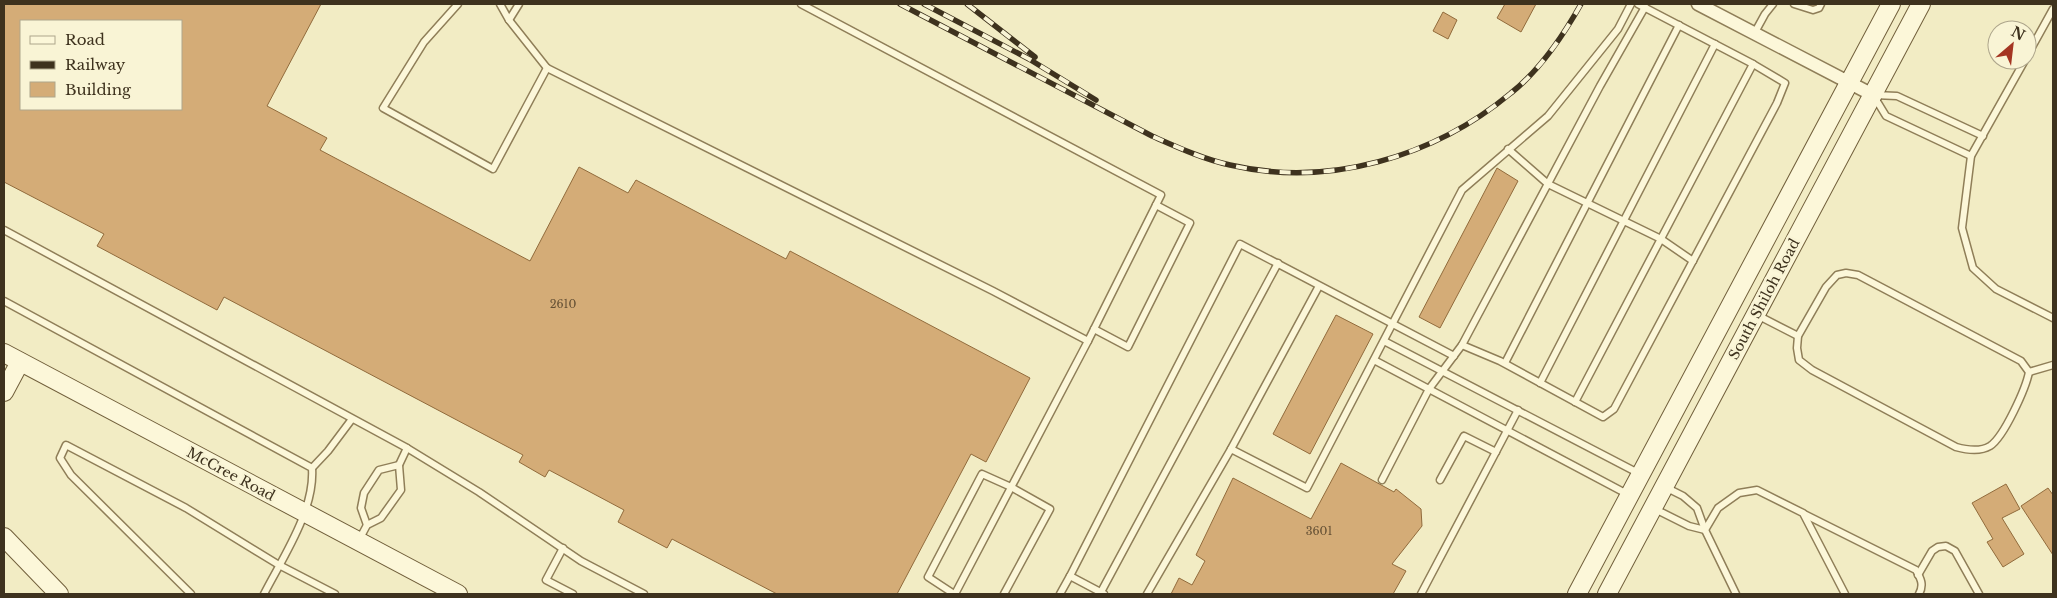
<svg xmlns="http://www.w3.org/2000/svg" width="2057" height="598" viewBox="0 0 2057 598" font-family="'Libre Baskerville',serif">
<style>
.building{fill:#d4ac77;stroke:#916b3c;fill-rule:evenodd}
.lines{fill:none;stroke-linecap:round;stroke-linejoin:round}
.lane-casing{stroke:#8f7e58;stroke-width:9}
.street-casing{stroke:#8f7e58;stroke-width:15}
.secondary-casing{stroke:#715f3b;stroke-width:20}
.lane{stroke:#fcf7d9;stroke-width:6}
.street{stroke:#fcf7d9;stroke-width:12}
.secondary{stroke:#fcf7d9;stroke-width:18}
.rail-casing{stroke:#3e321e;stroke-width:5.5}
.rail{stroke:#f9f4d5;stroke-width:4;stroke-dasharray:11;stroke-linecap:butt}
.labels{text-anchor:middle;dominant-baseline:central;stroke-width:5;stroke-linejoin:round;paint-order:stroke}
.number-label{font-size:11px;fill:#645034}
.street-label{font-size:14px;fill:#3e321e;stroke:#f9f4d5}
</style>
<rect width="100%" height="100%" fill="#f2ecc4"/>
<g class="building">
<path d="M4,4h317l-54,102 60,32 -7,12 210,111 49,-94 49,26 8,-13 150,79 4,-8 240,127 -44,84 -15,-8 -74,140h-120l-105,-55 -5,9 -49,-26 6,-12 -75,-40 -4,7 -26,-15 4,-7 -299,-158 -7,13 -120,-64 7,-12 -100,-52zM21,21h160v88h-160z"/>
<polygon points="1505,4 1536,4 1521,32 1497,18"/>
<polygon points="1443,12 1457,20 1448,39 1433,31"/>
<polygon points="1497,168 1518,181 1440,328 1419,317"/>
<polygon points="1336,315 1373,334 1310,454 1273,434"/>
<polygon points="1341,463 1394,492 1396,489 1421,509 1422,526 1392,564 1406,571 1393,594 1171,594 1179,578 1192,585 1205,561 1196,555 1233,478 1311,519"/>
<polygon points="2006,484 2020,509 2002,518 2024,554 2003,567 1987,542 1993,539 1972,503"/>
<polygon points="2048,488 2053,495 2053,555 2021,506"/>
</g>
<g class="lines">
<g class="lane-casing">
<g id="lane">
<polyline points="458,4 424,42 383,108 493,169 547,68"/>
<polyline points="500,4 509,20 547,68 993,291 1088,341 955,594"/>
<polyline points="801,4 1161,195 1088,341"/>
<polyline points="1794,4 1813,10 1819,8 1821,4"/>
<polyline points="509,20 519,4"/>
<polyline points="1754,34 1765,14 1773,4"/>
<polyline points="2027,56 2053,9"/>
<polyline points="2025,60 1971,156 1962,228 1973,268 1996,289 2053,318"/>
<polyline points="1874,95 1897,96 1983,136"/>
<polyline points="1875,98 1886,116 1971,156"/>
<polyline points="1508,149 1548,184 1661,239 1693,261"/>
<polyline points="4,230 407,448 479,492 581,561 644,594"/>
<path d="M1846,273l12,2 163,86 8,11c-3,16 -25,65 -39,74 -10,6 -23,4 -34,1l-144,-77 -13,-10 -2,-12 1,-12 28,-49 11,-12z"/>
<path d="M4,301l308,167c3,42 -29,89 -48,126"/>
<polyline points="1757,315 1798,336"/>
<polyline points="1094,329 1128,347 1190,223 1156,205"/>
<polyline points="1384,341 1640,474"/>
<polyline points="1462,345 1600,86 1645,7"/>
<polyline points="1374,360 1629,495"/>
<polyline points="1505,363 1679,25"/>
<polyline points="2029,372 2053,365"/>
<polyline points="1540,383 1715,44"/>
<polyline points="1575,402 1753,64"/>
<polyline points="1231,449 1319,286"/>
<polyline points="312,468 328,451 352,419"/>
<polyline points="1382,480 1429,389 1462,345 1500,361 1603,417 1614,409 1777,103 1785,83 1753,64 1638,4"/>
<polyline points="1440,480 1464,436 1496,452"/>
<polyline points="1665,487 1683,496 1697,508 1705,530 1736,594"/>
<polyline points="1653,508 1689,526 1705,530"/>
<path d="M1804,514l112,56c5,9 8,15 3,24"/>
<polyline points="367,525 361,508 364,493 379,470 399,465"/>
<polyline points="1705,530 1718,508 1739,493 1757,490 1803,513 1845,594"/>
<polyline points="359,540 367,525 381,518 401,490 399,465 407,448"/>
<polyline points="563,548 546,580 573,594"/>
<polyline points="1918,575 1932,551 1938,547 1946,546 1955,551 1979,594"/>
<polyline points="1070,576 1240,244 1454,356"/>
<polyline points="1101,592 1278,263"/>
<polyline points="191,594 71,475 60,458 66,445 186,508 279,565 335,594"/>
<polyline points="954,594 928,577 982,474 1011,487 1050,509 1004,594"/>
<polyline points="1060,594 1070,576 1104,594"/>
<polyline points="1147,594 1231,449 1307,488 1462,190 1548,116 1618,29 1631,4"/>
<polyline points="1421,594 1518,410"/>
</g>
</g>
<g class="street-casing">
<polyline id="street" points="1698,4 1873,95"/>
</g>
<g class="secondary-casing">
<g id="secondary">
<polyline points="4,353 458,594"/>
<polyline points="4,392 20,362"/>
<polyline points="4,537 59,594"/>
<polyline points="1577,594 1891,4"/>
<polyline points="1607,594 1921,4"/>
</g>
</g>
<use href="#lane" class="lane"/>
<use href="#street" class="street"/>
<use href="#secondary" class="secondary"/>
<g class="rail-casing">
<g id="rail">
<path d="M900,4l252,132c25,11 51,23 78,29 99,23 204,-8 281,-72 29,-23 52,-57 70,-89"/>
<polyline points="924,4 1029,59 1096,100"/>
<polyline points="967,4 1035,57"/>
</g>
</g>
<use href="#rail" class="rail"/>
</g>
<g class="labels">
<g class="number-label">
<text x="563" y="304">2610</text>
<text x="1319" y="531">3601</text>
</g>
<g class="street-label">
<text transform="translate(1764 299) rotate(-62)">South Shiloh Road</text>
<text transform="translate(231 474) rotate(28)">McCree Road</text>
</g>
</g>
<rect width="2057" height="598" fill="none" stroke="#3e321e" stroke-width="10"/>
<rect x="20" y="20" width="162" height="90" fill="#f9f4d5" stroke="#aea68c"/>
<rect x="30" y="36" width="25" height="8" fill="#fcf7d9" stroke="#aea68c"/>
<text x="65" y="45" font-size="15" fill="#3e321e">Road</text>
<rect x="30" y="61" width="25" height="8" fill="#3e321e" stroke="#aea68c"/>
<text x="65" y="70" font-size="15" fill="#3e321e">Railway</text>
<rect x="30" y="82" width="25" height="15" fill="#d4ac77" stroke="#aea68c"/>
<text x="65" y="95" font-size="15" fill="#3e321e">Building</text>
<g transform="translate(2012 45) rotate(28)"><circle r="24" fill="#f9f4d5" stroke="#aea68c"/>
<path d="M0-4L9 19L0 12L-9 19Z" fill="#a43522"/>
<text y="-8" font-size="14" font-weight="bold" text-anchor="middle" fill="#3e321e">N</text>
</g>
</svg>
